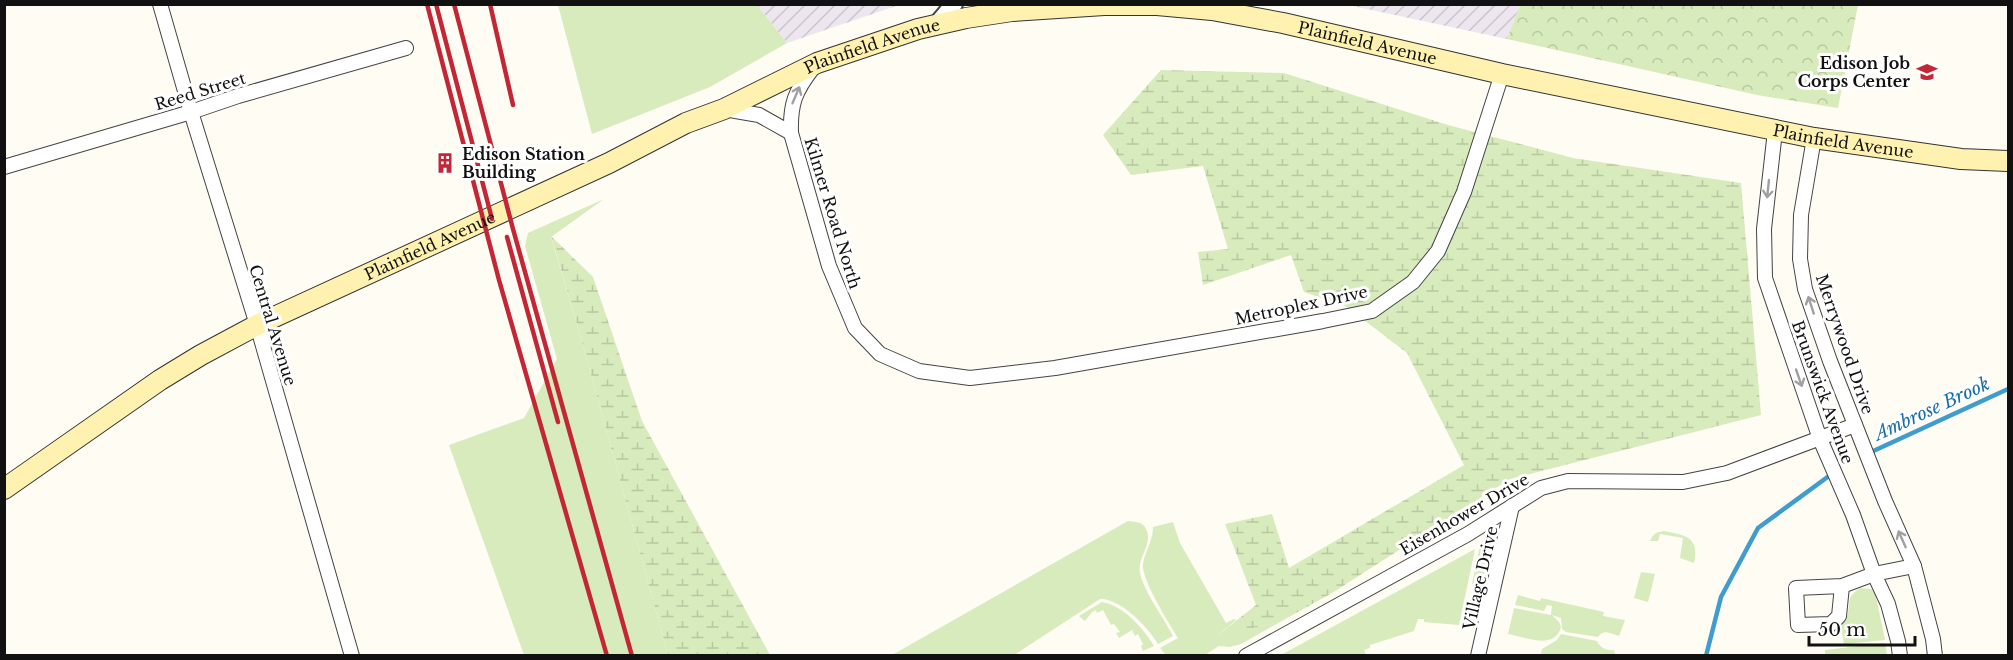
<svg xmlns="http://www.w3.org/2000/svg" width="2013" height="660" viewBox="0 0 2013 660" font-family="'Libre Baskerville',serif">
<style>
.industrial{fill:url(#industrial-furrows)}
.grass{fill:#d7ebbd}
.wetland{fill:url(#wetland-marsh)}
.park{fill:url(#park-crowns)}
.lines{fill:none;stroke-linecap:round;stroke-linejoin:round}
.stream{stroke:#3f9cce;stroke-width:4.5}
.minor-casing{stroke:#444;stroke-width:16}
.tertiary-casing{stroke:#444;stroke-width:20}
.secondary-casing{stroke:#333;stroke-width:22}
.minor{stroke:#fff;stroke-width:14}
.tertiary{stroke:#fff;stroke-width:16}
.secondary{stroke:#fff2b0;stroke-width:20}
.rail{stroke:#c32736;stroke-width:4.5}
.oneway{stroke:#a0a0a0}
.labels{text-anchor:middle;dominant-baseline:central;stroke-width:6;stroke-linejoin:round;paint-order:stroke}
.street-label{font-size:16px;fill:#111;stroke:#fff}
.poi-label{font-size:16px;font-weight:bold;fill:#111;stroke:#fff;text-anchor:end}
.water-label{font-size:18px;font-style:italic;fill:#186ea5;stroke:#fff}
</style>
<defs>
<pattern id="industrial-furrows" width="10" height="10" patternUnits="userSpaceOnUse" patternTransform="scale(1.5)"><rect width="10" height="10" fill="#ede6ef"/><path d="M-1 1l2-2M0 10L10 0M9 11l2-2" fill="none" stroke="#cac4cc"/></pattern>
<pattern id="wetland-marsh" width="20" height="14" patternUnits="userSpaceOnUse" patternTransform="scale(1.5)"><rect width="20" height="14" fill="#d7ebbd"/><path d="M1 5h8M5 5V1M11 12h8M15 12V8" fill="none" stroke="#b8c8a1"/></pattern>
<pattern id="park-crowns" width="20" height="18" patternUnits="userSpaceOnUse" patternTransform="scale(1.5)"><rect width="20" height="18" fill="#d7ebbd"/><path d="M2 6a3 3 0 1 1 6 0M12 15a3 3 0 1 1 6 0" fill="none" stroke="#b8c8a1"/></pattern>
</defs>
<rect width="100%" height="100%" fill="#fffcf4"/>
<g class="industrial">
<polygon points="757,5 899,5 787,43"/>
<polygon points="1348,5 1520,5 1507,39"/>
</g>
<g class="grass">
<polygon points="558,5 757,5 787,43 710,87 592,134"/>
<polygon points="604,199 551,237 581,338 668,655 524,655 449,445 524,418 557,359 525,246 528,233"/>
<path d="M1128,521c9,1 16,1 19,10 5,15 -10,27 -7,42 4,19 24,45 33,63l-15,8c-10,-17 -38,-46 -58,-45l-86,56h-122z"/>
<path d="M1173,522l7,21 46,80 8,-4 2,1 -18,15 62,-13 -39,22 -11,3 -11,-1 -14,9h-39l-6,-7 18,-10c-9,-15 -37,-59 -35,-74 2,-13 10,-23 10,-37z"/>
<path d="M1664,531c21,4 36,6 30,32l-14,-5 3,-20 -23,-4 -2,7h-8c3,-7 6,-9 14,-10z"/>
<polygon points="1503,533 1505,535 1486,580 1485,583 1472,584 1480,545"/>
<polygon points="1475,549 1459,625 1424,622 1424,619 1418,619 1414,631 1370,645 1370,648 1364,650 1366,655 1281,655"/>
<polygon points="1641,572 1655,574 1648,602 1634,598"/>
<path d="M1860,588l11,1 4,3 10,48 -41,4 -3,-18c3,-4 6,-8 7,-13 3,-14 -2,-15 12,-25z"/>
<path d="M1518,595l22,6 1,-3 63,14 -1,4 22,4 -6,16c-8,-2 -15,-8 -21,1l-32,-5 -4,-3 -1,-11 -9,-3 7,7 2,5c-7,24 -35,10 -53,7l6,-26 37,7 1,-9 -5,-1 -3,6 -29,-6z"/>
<path d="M1102,602c22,4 41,26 52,44l-11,5 -2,-5 2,-2 -5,-10 -3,2 -3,-6 -13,8 -3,-5 4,-1 -6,-8 -3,1 -8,-15 -6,3 -1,-3 -4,2 -7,9 -6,-5z"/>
<path d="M1561,634l36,7c3,7 10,10 17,9l1,5 -74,-1 1,-5 15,-9z"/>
<polygon points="1885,643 1887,655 1825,655 1825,650"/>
</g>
<g class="wetland">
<polygon points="1161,70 1284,73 1448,125 1573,158 1741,183 1761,415 1510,479 1332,593 1280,622 1217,636 1256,605 1225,524 1272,514 1289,568 1464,465 1407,353 1347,307 1304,292 1291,255 1203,285 1198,252 1228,249 1203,166 1131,175 1103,135"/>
<polygon points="551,236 593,277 642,421 770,655 668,655 581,338"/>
</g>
<polygon class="park" points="1520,5 1520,4 1858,5 1838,108 1757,95 1507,39"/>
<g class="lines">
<g class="stream">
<polyline points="1869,453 2008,389"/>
<polyline points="1706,656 1721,597 1758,528 1833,473"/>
</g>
<g class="minor-casing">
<g id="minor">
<polyline points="160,4 191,112 257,325 352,656"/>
<path d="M813,68c-18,23 -23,36 -22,65l38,133 26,62 25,26 39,17 51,7 85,-10 268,-47 49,-10 41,-29 25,-31 26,-59 38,-118"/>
<polyline points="724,109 759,115 791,133"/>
<polyline points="1775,131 1764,229 1765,278 1820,439 1853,515 1874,574 1888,604 1898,641 1900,656"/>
<polyline points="1814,138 1801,215 1800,259 1805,289 1830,361 1885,501 1914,566 1933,639 1935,656"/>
<polyline points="4,167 191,112 238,96 406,48"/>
<polyline points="1842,586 1839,616 1831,624 1798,625 1796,588 1842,586 1874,574 1914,566"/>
<polyline points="1246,656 1468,534 1541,488 1568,481 1683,482 1727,473 1855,425"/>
<polyline points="1478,656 1512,506"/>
</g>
</g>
<g class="tertiary-casing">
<polyline id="tertiary" points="937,24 954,4"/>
</g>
<g class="secondary-casing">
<g id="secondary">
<path id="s1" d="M4,489l156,-109 41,-25 56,-30 352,-162 77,-40 38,-14 93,-46 101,-34 48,-11 46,-7 92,-6h53l55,5 71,13 219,51 312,64 147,21 47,2"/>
</g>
</g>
<use href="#minor" class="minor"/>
<use href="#tertiary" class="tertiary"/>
<use href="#secondary" class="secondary"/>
<g class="rail">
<polyline points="427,4 499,280 607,656"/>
<polyline points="436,4 492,219"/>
<polyline points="454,4 513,229 632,656"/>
<polyline points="490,4 513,105"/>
<polyline points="507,237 558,422"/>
</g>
</g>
<defs><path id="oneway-shaft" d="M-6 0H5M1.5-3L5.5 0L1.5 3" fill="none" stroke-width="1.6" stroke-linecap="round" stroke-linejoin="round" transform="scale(1.5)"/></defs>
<g class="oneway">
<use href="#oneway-shaft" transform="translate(796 95) rotate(-67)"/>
<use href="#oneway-shaft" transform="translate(1768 189) rotate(96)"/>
<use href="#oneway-shaft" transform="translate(1811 305) rotate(-108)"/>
<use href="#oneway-shaft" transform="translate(1799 378) rotate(71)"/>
<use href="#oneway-shaft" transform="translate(1902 539) rotate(-114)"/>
</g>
<defs>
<g id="university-bare" transform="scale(1.62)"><path d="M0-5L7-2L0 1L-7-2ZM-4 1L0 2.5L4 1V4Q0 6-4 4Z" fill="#c32736" stroke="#fff" stroke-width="2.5" paint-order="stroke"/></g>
<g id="building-bare" transform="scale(1.62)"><path d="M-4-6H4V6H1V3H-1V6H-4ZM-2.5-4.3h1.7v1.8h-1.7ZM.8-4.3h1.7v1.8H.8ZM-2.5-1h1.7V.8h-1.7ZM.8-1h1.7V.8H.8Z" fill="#c32736" stroke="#fff" stroke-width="2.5" paint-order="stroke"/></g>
</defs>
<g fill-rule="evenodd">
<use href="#university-bare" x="1927" y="72"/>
<use href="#building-bare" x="445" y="163"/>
</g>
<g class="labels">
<g class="street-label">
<text stroke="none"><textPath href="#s1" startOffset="1482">Plainfield Avenue</textPath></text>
<text stroke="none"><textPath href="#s1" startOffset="978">Plainfield Avenue</textPath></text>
<text transform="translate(200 91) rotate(-17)">Reed Street</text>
<text stroke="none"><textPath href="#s1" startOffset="1968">Plainfield Avenue</textPath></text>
<text transform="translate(833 213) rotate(73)">Kilmer Road North</text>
<text stroke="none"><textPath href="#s1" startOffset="492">Plainfield Avenue</textPath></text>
<text transform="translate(1301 305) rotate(-12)">Metroplex Drive</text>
<text transform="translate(273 325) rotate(73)">Central Avenue</text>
<text transform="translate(1845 344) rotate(71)">Merrywood Drive</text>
<text transform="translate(1823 392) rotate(70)">Brunswick Avenue</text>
<text transform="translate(1464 514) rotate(-30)">Eisenhower Drive</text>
<text transform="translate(1480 578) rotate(-77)">Village Drive</text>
</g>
<g class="poi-label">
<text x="1910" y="63">Edison Job<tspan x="1910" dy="18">Corps Center</tspan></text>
<text x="462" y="154" text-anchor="start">Edison Station<tspan x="462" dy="18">Building</tspan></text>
</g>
<g class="water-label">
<text transform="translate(1932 409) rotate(-25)">Ambrose Brook</text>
</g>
</g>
<rect width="2013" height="660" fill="none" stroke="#111111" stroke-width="12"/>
<path d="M1809 636v9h106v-9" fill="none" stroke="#111111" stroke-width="3"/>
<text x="1818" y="636" font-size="18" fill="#111111" stroke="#ffffff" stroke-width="4.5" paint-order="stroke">50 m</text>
</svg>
